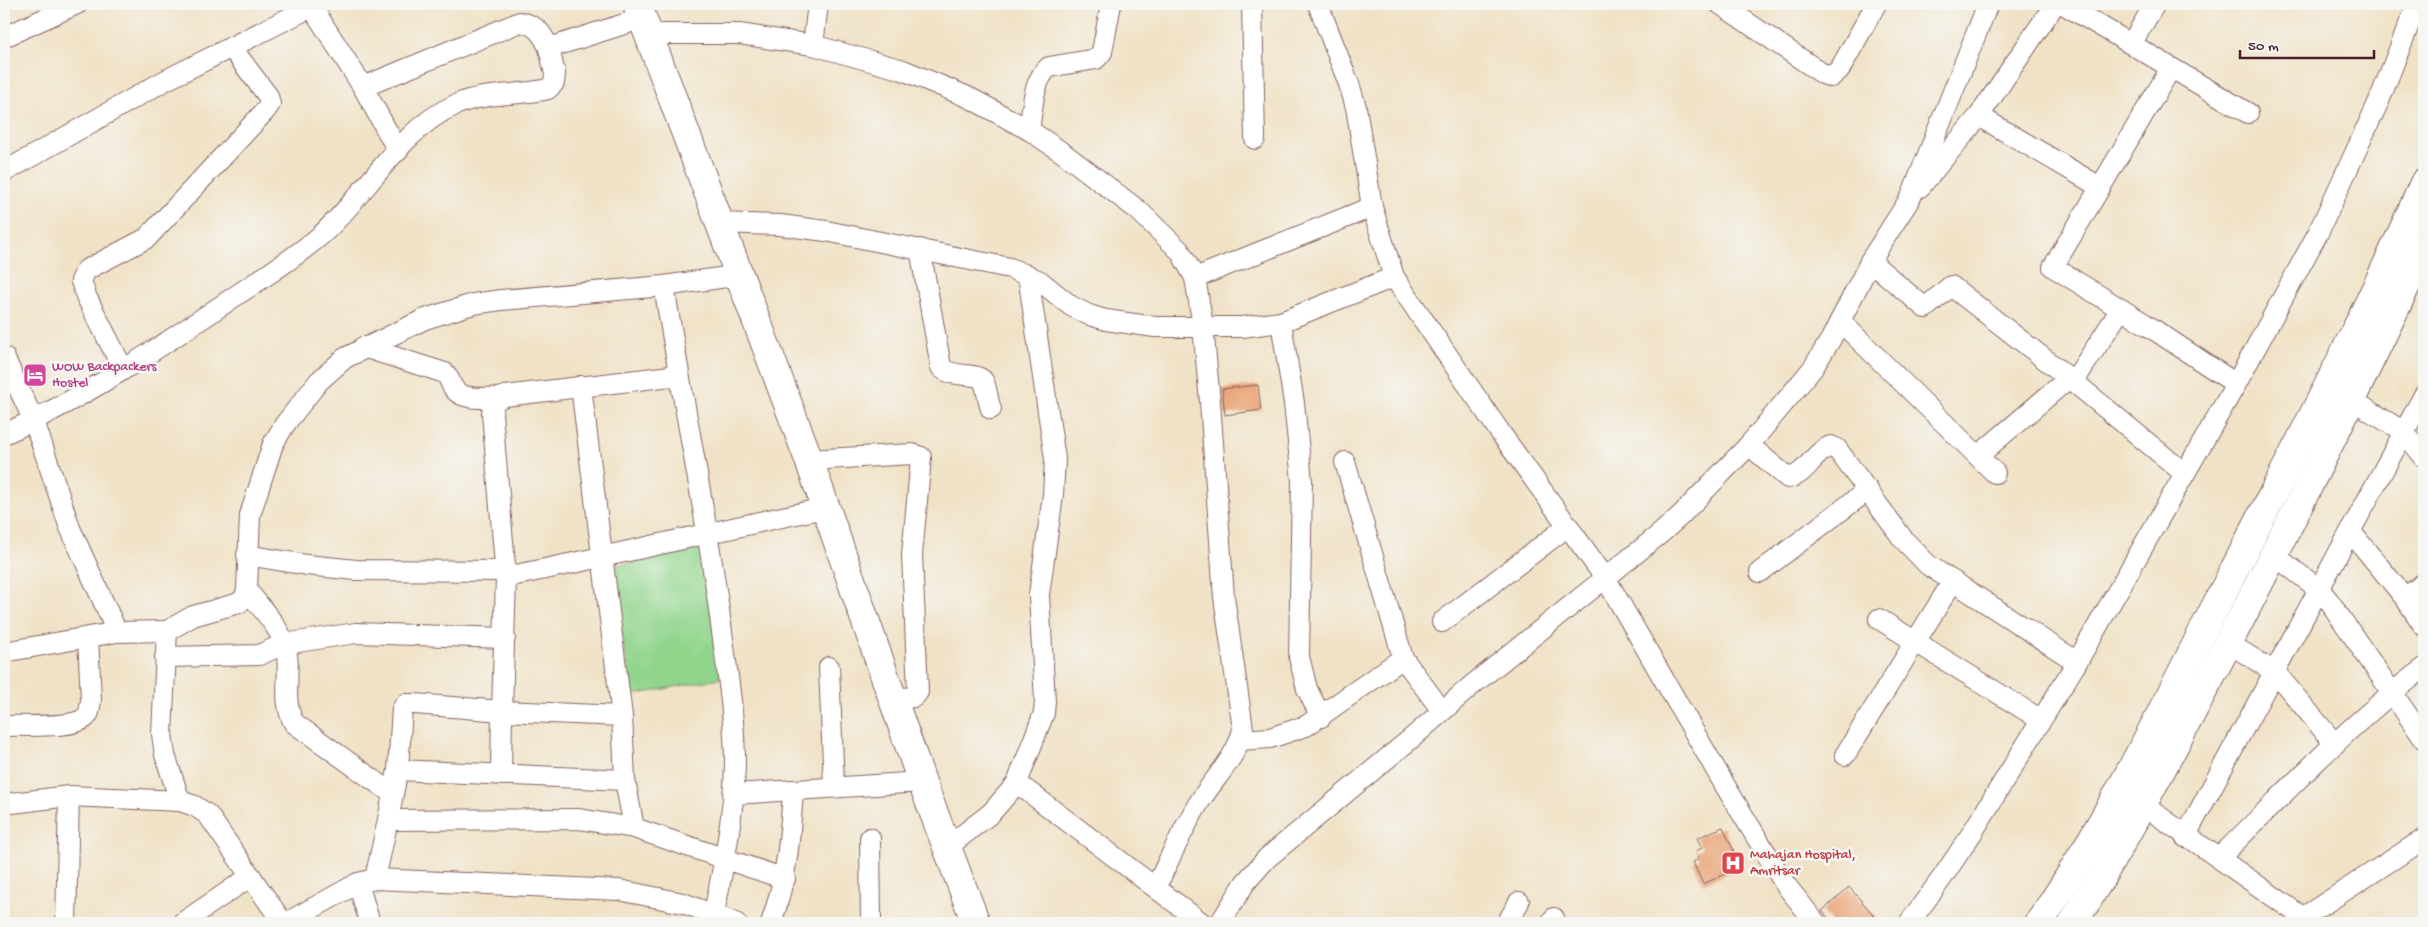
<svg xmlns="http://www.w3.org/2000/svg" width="2428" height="927" viewBox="0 0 2428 927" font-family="'Gochi Hand',sans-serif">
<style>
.green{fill:#91d58d;stroke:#6e7a5c}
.building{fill:#e9a072}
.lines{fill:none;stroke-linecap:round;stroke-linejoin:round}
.street-casing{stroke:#846361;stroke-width:22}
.secondary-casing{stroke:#846361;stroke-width:30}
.street{stroke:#fff;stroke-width:20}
.secondary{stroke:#fff;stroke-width:28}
.labels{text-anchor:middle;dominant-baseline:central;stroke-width:5;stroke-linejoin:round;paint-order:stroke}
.hotel-label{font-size:14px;fill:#b23c85;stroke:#f6f6f2;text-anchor:start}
.health-label{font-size:14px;fill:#be3a42;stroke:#f6f6f2;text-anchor:start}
</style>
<rect width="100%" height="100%" fill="#f6f6f2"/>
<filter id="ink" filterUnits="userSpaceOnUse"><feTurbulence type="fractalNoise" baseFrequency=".02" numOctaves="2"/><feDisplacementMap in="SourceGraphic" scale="10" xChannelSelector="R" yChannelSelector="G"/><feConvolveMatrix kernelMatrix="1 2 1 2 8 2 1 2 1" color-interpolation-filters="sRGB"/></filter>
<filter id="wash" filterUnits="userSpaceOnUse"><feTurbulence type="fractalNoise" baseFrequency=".0096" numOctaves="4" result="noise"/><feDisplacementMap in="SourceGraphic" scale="20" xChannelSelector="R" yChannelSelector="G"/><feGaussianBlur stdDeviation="1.12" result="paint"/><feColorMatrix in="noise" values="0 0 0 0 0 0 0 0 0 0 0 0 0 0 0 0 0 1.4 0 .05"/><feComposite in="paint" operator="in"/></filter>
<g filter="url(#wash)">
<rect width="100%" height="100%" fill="#f0e2c6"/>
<polygon class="green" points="702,548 721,678 633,695 609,567"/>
<g id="blocks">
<g class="building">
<polygon points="1258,385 1261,410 1225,415 1222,389"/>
<polygon points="1723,827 1741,867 1703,884 1693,862 1699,859 1696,851 1702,848 1697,838"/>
<polygon points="1849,887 1881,923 1833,923 1822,911"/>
</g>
</g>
</g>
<g filter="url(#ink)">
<use href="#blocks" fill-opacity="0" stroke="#846361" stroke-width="1"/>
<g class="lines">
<g class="street-casing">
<g id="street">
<polyline points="310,4 363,87"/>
<polyline points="1252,4 1255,139"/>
<polyline points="1318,4 1349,84 1356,107 1372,207 1394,277 1502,435 1606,579 1727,789 1785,884 1816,923"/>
<polyline points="1720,4 1823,74 1831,77 1840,69 1876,4"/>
<polyline points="2063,4 2248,113"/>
<path d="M649,34h90l74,11 90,25 67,28 59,32 34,23 75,57 42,41 15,27 8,48 7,76 14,195 19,132c-6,28 -28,48 -43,72 -17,27 -30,57 -44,86"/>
<polyline points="4,37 77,4"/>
<polyline points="2131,44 2155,4"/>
<polyline points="813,45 818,4"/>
<polyline points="2171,68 2053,267 2150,327 2236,384"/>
<polyline points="1979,116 2100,187"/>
<path d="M1029,130c4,-21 3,-49 20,-63l47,-8 6,-7 9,-48"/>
<path d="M398,151l-35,-64 157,-65c17,3 22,11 29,26"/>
<polyline points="4,172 164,81 317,4"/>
<polyline points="1920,187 1979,116 2055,4"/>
<polyline points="719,223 780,225 826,231 1010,268 1040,281 1071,306 1089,315 1106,320 1155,327 1242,327 1281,322 1394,277"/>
<path d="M920,249l21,118c10,12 38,4 43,15 3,8 4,19 7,27"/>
<polyline points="1870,261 1925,308 1951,286 2069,378 2184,473"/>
<polyline points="1195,278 1372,207"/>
<path d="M664,286c18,111 41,220 56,331 6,46 15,101 15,147 -1,50 -11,100 -21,149"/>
<polyline points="1840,321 1995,473"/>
<polyline points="1281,322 1294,403 1302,481 1299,657 1307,689 1321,717"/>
<path d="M363,347l82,26c5,5 5,12 10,17 9,11 30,7 43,8"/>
<polyline points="4,357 34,421 70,528 117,632"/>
<polyline points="123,369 86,296 81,281 86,270 147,238 266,110 270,104 268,96 231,47"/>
<path d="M679,375l-174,21c-10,3 -12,8 -13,17l14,164 -4,134 120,5 3,64 9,48 151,51"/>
<polyline points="2074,381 2121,309"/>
<polyline points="581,386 622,716"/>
<polyline points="2352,400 2404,432 2424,457"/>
<path d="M4,434c78,-35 152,-84 224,-133 31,-21 64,-41 92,-65 45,-39 80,-107 135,-131 29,-13 63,-9 93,-16l6,-6 1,-9 -6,-26 94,-30"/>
<path d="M1749,445l39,33c19,-3 25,-26 43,-32l6,3 66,90 25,26 149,97"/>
<polyline points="1978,456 2069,378"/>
<polyline points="809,460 912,454 921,457 912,555 918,692 914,697 892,699"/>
<polyline points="1345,462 1403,658"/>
<polyline points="2351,532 2405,598"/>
<polyline points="247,555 307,565 356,570 505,571"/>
<polyline points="2274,555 2320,590 2329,601 2424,739"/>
<polyline points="1760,572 1868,490"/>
<path d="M506,577c107,-21 212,-47 319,-69"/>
<polyline points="2424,583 2405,598 2424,626"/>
<path d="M247,590c14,19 37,40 40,65 3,22 -5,47 7,68l99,71 -5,26"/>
<polyline points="1879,619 2041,720"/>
<polyline points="1442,622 1568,526"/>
<polyline points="167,631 193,616 239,603 245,597 247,590 250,515 273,444 285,424 319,381 345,358 425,319 473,304 501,300 664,286 740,275"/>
<polyline points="2228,643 2275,672 2335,744"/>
<polyline points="4,652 117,632 167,631 162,734 165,755 180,801"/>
<polyline points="165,657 259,655 284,644 356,633 505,638"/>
<polyline points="829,667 834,787"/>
<path d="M4,726c18,-1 67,3 81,-8 5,-4 5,-11 6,-18l-3,-63"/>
<polyline points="1240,740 1270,738 1306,726 1403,658 1442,711"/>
<polyline points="1845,755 1953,581"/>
<polyline points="398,770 402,709 406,704 415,704 502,711 501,775"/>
<polyline points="1017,783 1044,713 1045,701 1039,595 1053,495 1055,459 1028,275"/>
<polyline points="393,794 398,770 625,780"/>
<polyline points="734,794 922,782"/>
<polyline points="4,804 69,796 180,801 195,806 208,815 283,923"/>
<polyline points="2143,805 2311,923"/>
<polyline points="2185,837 2424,395"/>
<polyline points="870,838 871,923"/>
<polyline points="946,848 991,813 1017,783 1202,923"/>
<path d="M2220,857c66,-65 130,-134 204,-189"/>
<polyline points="375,879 388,820 579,819 634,828"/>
<polyline points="358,883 370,923"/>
<polyline points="2304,917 2424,839"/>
<polyline points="66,923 69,796"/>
<polyline points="182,923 251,876"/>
<polyline points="286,923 358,883 375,879 619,890 683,903 736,923"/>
<path d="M771,923c16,-45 19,-85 22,-133"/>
<polyline points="1220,923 1245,883 1267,858 1413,737 1471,686 1660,534 1680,516 1749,445 1813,368 1831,339 1872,258 1911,197 1988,4"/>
<polyline points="1507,923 1519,902"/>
<polyline points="1551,923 1554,918"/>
<polyline points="1909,923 1942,878 1972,833 2077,662 2236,384 2318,233 2379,101 2417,4"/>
</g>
</g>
<g class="secondary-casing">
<g id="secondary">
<polyline points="637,4 809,460 922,782 976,923"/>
<path d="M2039,923c73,-107 130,-226 189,-341 67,-132 137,-263 196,-399"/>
<path d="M2073,923c51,-80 94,-164 138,-247 74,-141 145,-284 213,-428"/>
</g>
</g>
<use href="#street" class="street"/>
<use href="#secondary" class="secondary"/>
</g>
</g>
<defs>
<g id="hotel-square" transform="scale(1.25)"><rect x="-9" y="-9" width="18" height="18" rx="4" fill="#d1479c" stroke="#f6f6f2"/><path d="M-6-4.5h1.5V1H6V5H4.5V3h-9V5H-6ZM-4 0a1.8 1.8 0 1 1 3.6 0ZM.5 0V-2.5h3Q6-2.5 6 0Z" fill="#fff"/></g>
<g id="hospital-square" transform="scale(1.25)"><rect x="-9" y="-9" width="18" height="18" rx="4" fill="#e0444e" stroke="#f6f6f2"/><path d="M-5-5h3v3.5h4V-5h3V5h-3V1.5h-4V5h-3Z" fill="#fff"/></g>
</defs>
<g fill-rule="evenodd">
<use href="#hotel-square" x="35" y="375"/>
<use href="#hospital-square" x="1733" y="863"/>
</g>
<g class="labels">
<g class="hotel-label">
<text x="52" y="367">WOW Backpackers<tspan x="52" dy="16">Hostel</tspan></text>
</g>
<g class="health-label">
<text x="1750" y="855">Mahajan Hospital,<tspan x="1750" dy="16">Amritsar</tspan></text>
</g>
</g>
<rect width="2428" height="927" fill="none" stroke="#f6f6f2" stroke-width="20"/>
<path d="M2240 50v8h134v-8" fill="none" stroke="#4a1f2b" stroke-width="2.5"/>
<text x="2248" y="50" font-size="15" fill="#4a1f2b" stroke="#f6f6f2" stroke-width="4" paint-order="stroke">50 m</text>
</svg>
